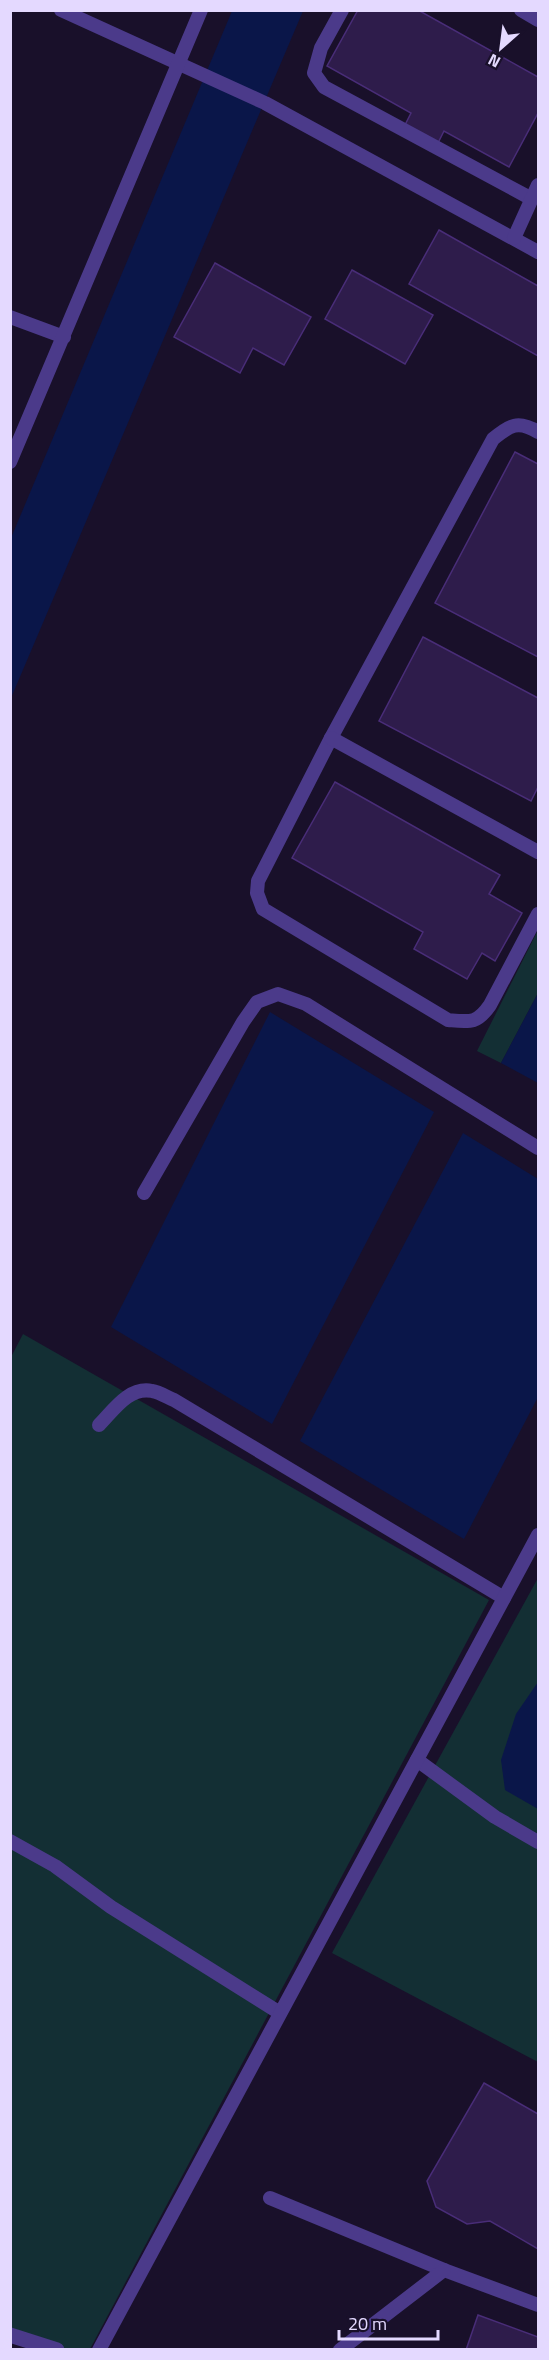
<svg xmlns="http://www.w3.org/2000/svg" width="549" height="2360" viewBox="0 0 549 2360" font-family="'Titillium Web',sans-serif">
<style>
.green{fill:#132f34}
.water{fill:#0a1649}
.building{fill:#2e1c4b;stroke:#492d78;stroke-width:1.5}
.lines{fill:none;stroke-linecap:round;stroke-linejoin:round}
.service{stroke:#4b3a8a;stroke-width:14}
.minor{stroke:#4b3a8a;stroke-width:15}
</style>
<rect width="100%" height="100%" fill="#19102a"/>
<g class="green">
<polygon points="538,930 538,993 501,1063 477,1051"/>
<polygon points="23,1334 489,1600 90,2349 58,2349 11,2334 10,1359"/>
<polygon points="538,1578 538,2062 332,1953"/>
</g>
<g class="water">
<polygon points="232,11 303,11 11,698 11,538"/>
<polygon points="538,993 538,1083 501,1063"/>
<polygon points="270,1012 434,1112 272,1424 111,1327"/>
<polygon points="463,1133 538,1179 538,1397 464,1539 300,1441"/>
<polygon points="538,1682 538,1809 505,1790 501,1760 516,1714"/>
</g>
<g class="building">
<polygon points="358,10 418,10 538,77 538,113 509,167 444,131 438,143 405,125 411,113 327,66"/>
<polygon points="439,230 538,286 538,356 409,284"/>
<polygon points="215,263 311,317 284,365 253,348 240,373 174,337"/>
<polygon points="352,270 433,315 405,364 325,319"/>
<polygon points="515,452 538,464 538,657 435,603"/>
<polygon points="423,637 538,698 538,787 531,801 379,721"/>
<polygon points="335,782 500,875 489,894 522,913 495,961 482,953 467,979 414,949 423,932 292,858"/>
<polygon points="484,2083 538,2114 538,2249 490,2221 467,2224 436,2207 427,2181"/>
<polygon points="478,2315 538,2337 538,2350 466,2350"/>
</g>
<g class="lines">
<g class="service">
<polyline points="61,10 265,103 538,252"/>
<polyline points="342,10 321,48 314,73 324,87 532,199"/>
<polyline points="521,10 538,20"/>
<polyline points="514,238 538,185"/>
<polyline points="10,317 64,337"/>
<path d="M538,432c-20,-12 -28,-7 -45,7l-162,299 -73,143 -1,12 6,16 185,111c22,2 29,4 42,-15l48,-91"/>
<polyline points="10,462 201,10"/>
<polyline points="331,738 538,852"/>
<polyline points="144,1193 243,1022 257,1002 278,994 306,1004 538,1148"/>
<path d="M99,1425c14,-14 30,-39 53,-34 7,1 15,6 22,9l330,198"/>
<polyline points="417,1760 495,1817 538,1842"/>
<polyline points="10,1841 55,1866 111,1907 280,2013"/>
<polyline points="270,2198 444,2270 538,2305"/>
<polyline points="99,2350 538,1535"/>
<polyline points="340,2350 444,2270"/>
</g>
<polyline class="minor" points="10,2335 57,2350"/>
</g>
<rect width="549" height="2360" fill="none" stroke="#e4d9ff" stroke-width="24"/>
<g transform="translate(501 48) rotate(208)" stroke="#19102a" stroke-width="4.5" paint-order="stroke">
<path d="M0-4.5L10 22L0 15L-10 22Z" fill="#e4d9ff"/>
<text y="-9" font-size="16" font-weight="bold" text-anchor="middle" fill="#e4d9ff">N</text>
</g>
<path d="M339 2330v9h99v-9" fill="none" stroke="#e4d9ff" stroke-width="3"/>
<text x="348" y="2330" font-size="18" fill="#e4d9ff" stroke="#19102a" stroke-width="4.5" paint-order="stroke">20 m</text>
</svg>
